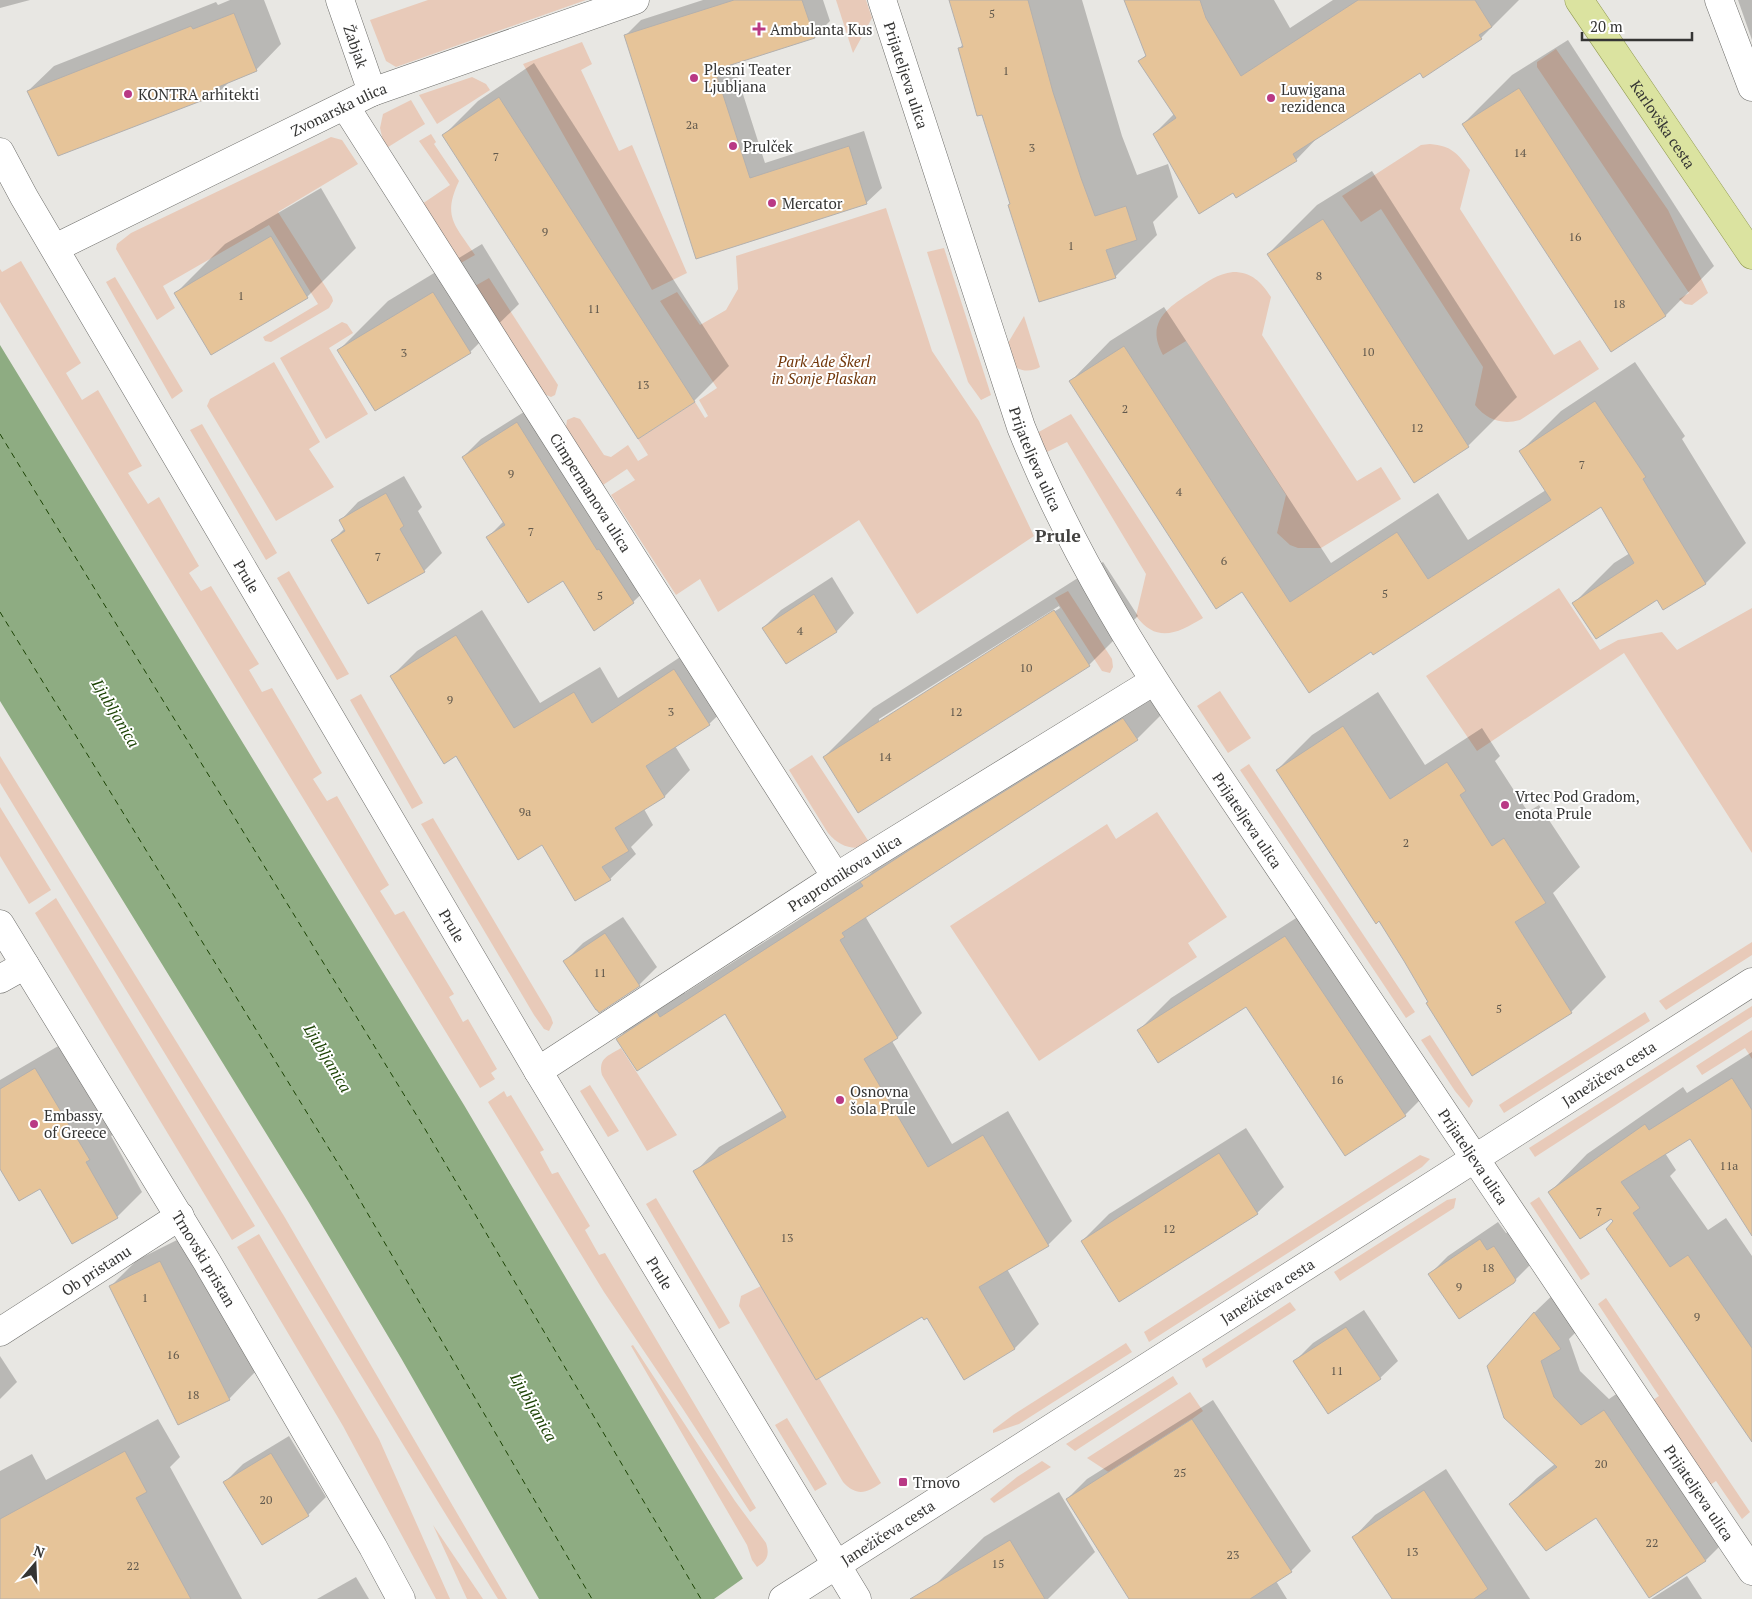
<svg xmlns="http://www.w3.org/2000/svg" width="1752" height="1599" viewBox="0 0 1752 1599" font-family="'PT Serif',serif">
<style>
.green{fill:#e8cab9}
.water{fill:#8eac82}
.pier{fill:#e8e7e3}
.shadow{fill:#0003;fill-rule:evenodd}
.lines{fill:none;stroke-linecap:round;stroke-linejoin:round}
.ferry{stroke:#1b4203;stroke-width:1;stroke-dasharray:6 5;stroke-linecap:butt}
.building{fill:#e6c499;stroke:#b3b0ae}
.minor-casing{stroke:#6d6d6a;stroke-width:29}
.major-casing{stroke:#919a51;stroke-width:29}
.minor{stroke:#fff;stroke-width:28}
.major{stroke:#dbe3a0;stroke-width:28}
.poi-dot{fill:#b93985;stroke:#fff;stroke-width:2}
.labels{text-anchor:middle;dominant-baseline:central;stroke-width:4;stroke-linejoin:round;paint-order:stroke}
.number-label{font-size:12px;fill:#61594d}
.poi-label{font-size:15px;fill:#353534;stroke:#fff;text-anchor:start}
.street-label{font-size:15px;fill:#353534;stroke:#fff}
.park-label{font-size:15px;font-style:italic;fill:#72370a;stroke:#fff}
.water-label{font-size:16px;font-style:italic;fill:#1b4203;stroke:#fff}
.quarter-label{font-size:18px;font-weight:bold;fill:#444341;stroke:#fff}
</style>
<rect width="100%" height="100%" fill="#e8e7e3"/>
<g class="green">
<polygon points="428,0 586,0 396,67 386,61 370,20"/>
<polygon points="836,0 866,0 872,18 853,53"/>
<polygon points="582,42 592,64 581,70 619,151 632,145 687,273 652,290 523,64"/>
<polygon points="1556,49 1668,210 1708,293 1692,305 1685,304 1679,299 1689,293 1537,67 1537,62"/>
<polygon points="472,77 486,84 490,90 437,124 419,95"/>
<polygon points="411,100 425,124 385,149 380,128 383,114"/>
<path d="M431,134l5,8 -2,2 25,37c-17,36 -4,44 16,74l-16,9 -37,-60 28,-19 -31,-44z"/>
<polygon points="331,137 342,140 358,164 278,212 332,297 333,301 329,308 271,342 265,341 263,337 318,304 269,225 163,286 175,308 157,320 116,249 117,244 131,233"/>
<path d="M1430,144c22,2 27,9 40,26l-10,39 94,146 26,-15 19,29 -79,51c-18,5 -33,0 -45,-15l8,-38 -102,-158 -20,13 -19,-26 79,-51z"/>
<polygon points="886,208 932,351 979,421 1034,536 917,614 859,520 718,612 700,579 676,595 611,495 635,480 627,469 603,485 566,427 567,420 574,417 580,419 604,455 611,457 628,445 638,461 648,455 638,439 695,402 705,418 708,416 699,400 717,388 660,301 677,292 700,325 726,310 738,289 736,256"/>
<polygon points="944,248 991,395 981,400 968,382 927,252"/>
<polygon points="21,261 81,363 66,373 82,400 98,390 142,466 128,473 148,504 159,497 199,566 189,573 201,591 211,586 259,664 249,670 262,692 272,688 322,773 313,779 327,801 337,796 389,885 380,891 395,915 404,911 454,994 449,997 463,1022 468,1019 497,1069 491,1073 495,1079 480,1088 0,302 0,269 2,272"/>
<path d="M1233,272c19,0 28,10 38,25l-9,38 95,146 24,-14 20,32 -80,49h-23l-8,-3 -13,-12 9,-38 -100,-154 -23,14c-19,-34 7,-49 32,-65 13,-9 22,-16 38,-18z"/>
<polygon points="115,277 183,391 172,399 106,282"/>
<polygon points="489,278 558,385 555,395 551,397 544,394 475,286"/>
<path d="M1024,316l16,51c-8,5 -21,5 -28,-3 -3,-4 -5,-12 -7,-16z"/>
<polygon points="342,322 347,324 353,333 329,348 368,414 326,439 280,358"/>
<polygon points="274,362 320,442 309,449 334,487 276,521 207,406 210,399"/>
<path d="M1071,414l132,204c-25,15 -46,26 -67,-2l10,-42 -79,-132 -22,11 -8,-20z"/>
<polygon points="202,424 277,553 266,560 190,430"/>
<polygon points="289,571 349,674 337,680 277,578"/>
<polygon points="1559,588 1600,650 1618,640 1662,632 1677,650 1752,608 1752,853 1624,653 1477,751 1426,676"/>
<polygon points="1068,591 1112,659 1113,667 1110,673 1102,671 1055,598"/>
<polygon points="1220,691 1251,738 1228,753 1197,706"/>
<polygon points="361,694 423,803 412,809 350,700"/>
<path d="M812,755l59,90c-18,6 -31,2 -43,-12l-39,-63z"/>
<polygon points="0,756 284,1216 507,1599 498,1599 443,1510 0,783"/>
<polygon points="1249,764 1415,1012 1406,1018 1240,770"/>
<polygon points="0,807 51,890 29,904 0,856"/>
<polygon points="1157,812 1227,917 1188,943 1197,957 1039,1061 950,926 1107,824 1116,839"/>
<polygon points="433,818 551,1017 553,1023 549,1031 544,1029 534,1015 421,824"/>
<polygon points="56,898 255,1226 232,1240 35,913"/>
<polygon points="1752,942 1752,955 1666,1010 1659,1001"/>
<polygon points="1752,1006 1752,1017 1535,1157 1529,1148"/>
<polygon points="1645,1012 1650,1021 1504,1113 1499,1105"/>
<polygon points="1752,1030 1752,1059 1745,1048 1702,1075 1696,1066"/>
<polygon points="1430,1035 1473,1101 1469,1108 1455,1091 1421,1040"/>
<path d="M621,1048l56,87 -30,16 -45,-76c-4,-17 6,-19 19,-27z"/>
<polygon points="590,1085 619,1131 608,1137 580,1091"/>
<polygon points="504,1091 507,1097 511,1095 544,1150 540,1152 552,1174 558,1172 590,1226 585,1230 599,1255 605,1253 756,1508 750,1512 681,1406 604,1292 488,1102"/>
<polygon points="1420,1155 1430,1159 1422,1167 1149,1342 1144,1332"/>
<polygon points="1539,1197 1590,1274 1581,1280 1530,1203"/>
<polygon points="656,1198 730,1323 719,1329 646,1204"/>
<polygon points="1456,1198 1454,1208 1340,1281 1334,1272 1447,1200"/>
<polygon points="259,1234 379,1439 450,1599 436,1599 343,1426 237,1247"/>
<path d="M761,1286l58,92 62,105c-15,11 -25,13 -38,-1l-104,-176 2,-10z"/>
<polygon points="1606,1298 1750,1512 1742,1519 1716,1481 1710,1485 1653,1400 1659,1396 1598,1304"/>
<polygon points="1290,1302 1296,1310 1206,1368 1202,1359"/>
<polygon points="1126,1343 1132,1352 1019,1424 993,1433 993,1430 1013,1415"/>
<path d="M633,1345l102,156 31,42c4,12 1,18 -9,24l-5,-7 -5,-15 -116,-199z"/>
<polygon points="1173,1376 1178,1384 1075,1451 1066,1444"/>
<polygon points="1190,1392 1203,1411 1192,1419 1110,1473 1087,1458"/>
<polygon points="787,1418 827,1484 815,1491 775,1425"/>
<polygon points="1042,1461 1051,1467 994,1503 990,1499 1017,1477"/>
<polygon points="433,1525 483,1599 467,1599"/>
</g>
<polygon class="water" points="0,345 464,1105 755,1599 539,1599 401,1358 309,1203 0,701"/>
<polygon class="pier" points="745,1577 757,1599 714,1599"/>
<g class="shadow">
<polygon points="0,0 30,0 0,8"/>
<polygon points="230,0 264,0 281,44 256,70 231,80 218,93 28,91 54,66 216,2 218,5"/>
<polygon points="703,0 823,0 830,21 814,37 733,63 765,163 864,131 882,188 866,203 697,258 625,36 641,20"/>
<polygon points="950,0 1082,0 1122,136 1137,175 1168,164 1178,197 1153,222 1157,235 1115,277 1011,203 983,113 959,49 963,44"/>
<polygon points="1125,0 1274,0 1290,28 1333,0 1519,0 1481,38 1420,71 1321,134 1296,160 1237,196 1233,191 1154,134 1174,114 1140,61 1146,55"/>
<polygon points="1738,0 1752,0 1752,40"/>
<polygon points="1568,40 1714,266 1666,315 1611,350 1463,124 1512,75"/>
<polygon points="534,63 729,366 694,401 443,136 478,101"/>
<polygon points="1372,171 1517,397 1468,446 1414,481 1268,254 1317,205"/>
<polygon points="321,188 356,248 307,297 176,293 225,244"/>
<polygon points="482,244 519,304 470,352 339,350 388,301"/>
<polygon points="1164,307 1331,563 1438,493 1468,540 1546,490 1521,451 1561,411 1635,362 1685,436 1682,439 1746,543 1706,583 1663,608 1657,598 1574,603 1614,563 1630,553 1601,506 1371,650 1243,590 1071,381 1110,341"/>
<polygon points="535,405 651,585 633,602 563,580 488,537 504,521 463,457 481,439"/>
<polygon points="404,476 422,507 418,511 442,553 424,571 333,540 345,528 341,520 358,502"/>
<path d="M1103,562l35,54 -49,49 -265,92 49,-49zM1059,606l1,2 -181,114v-3z"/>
<polygon points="832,577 854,613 837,631 786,662 763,628 781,610"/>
<polygon points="482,610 540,703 600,667 618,698 700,644 735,699 709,724 675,746 690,770 665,796 644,809 653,825 631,847 636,854 610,879 543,844 456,755 391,677 417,651"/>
<polygon points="1378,692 1425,765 1482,728 1500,756 1495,761 1528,812 1539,805 1580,867 1553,893 1606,977 1571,1012 1430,1001 1405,960 1277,770 1312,735"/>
<polygon points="1148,695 1161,715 1137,739 865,916 922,1013 898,1037 892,1041 952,1144 1008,1111 1072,1221 1048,1245 1007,1269 1039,1324 1015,1348 964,1378 928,1316 695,1172 719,1147 783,1110 725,1012 617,1039 642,1015 682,989 685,993 869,875 886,858"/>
<polygon points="1318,904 1438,1082 1405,1115 1246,1005 1139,1030 1171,998"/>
<polygon points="623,917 657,967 639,985 565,961 583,943"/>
<polygon points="60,1045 114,1134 111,1136 142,1192 117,1217 41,1187 0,1167 0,1080"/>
<polygon points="1752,1052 1752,1214 1690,1137 1665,1153 1676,1170 1670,1176 1708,1230 1726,1218 1752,1256 1752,1440 1614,1221 1611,1217 1550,1192 1587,1154 1683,1087 1687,1093"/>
<polygon points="1246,1128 1284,1187 1257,1213 1082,1241 1109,1214"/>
<polygon points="1498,1222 1506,1233 1512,1230 1532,1263 1513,1282 1430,1274 1448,1256"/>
<polygon points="187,1235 255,1372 229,1399 111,1286 137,1260"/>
<polygon points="1562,1286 1587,1321 1569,1339 1580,1371 1609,1399 1631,1384 1732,1534 1706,1560 1596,1516 1510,1504 1537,1478 1555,1464 1489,1366 1535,1312"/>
<polygon points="1364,1310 1398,1361 1380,1378 1295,1361 1313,1343"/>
<polygon points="0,1356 17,1382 0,1399"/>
<polygon points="1213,1400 1311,1551 1291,1571 1276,1581 1287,1599 1130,1599 1067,1499 1087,1479"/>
<polygon points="158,1419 180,1457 170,1467 242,1599 5,1599 0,1585 0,1471 32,1454 46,1480"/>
<polygon points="289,1436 326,1497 308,1515 225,1482 243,1464"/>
<polygon points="1446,1469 1530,1599 1394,1599 1353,1538 1375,1515"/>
<polygon points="1059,1492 1095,1552 1048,1599 943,1599 935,1585 984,1537"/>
<polygon points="1687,1576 1702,1599 1651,1599"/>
<polygon points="356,1577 369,1599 317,1599"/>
</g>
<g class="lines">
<g class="ferry">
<polyline points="0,434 425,1129 701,1599"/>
<polyline points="0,612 347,1178 592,1599"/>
</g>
</g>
<g class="building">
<polygon points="734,0 802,0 815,38 715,70 750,178 849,146 867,204 696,259 624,35"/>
<polygon points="949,0 1028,0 1053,92 1081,178 1095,216 1126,206 1137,240 1106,250 1116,278 1039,302 1008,205 1010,204 982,115 977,116 958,48 963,47"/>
<polygon points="1124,0 1200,0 1206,18 1241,76 1358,0 1475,0 1492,27 1479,35 1482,39 1423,78 1420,73 1293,154 1297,161 1236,198 1233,193 1199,214 1153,134 1176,118 1138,61 1146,56"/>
<polygon points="234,13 257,71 216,88 219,94 58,156 27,91 191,26 193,29"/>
<polygon points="1519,88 1666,316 1611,352 1462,124"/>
<polygon points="499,97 695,402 638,439 442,135"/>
<polygon points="1323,219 1469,447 1414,483 1267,254"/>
<polygon points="271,236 308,298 211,355 174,293"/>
<polygon points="433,292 471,353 375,411 337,350"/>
<polygon points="1124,346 1290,602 1397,532 1428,579 1551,500 1519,451 1595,401 1646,477 1643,479 1706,584 1663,610 1657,600 1596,639 1572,603 1634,563 1601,507 1373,655 1371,652 1309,693 1242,592 1216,609 1069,381"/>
<polygon points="517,422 597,550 599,549 634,603 594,631 563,581 528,603 486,537 505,525 462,457"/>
<polygon points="386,493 404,526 400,529 425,572 368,604 331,540 345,531 339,520"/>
<polygon points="814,594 837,632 786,664 762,628"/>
<polygon points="1054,610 1090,666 858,813 823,757"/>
<polygon points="456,635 514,728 574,692 592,723 674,669 710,725 646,766 665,797 615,828 629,851 602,867 611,880 575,901 542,845 518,860 456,756 444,764 390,676"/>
<polygon points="1123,718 1138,740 842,933 845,937 840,940 898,1038 864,1059 928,1167 983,1135 1049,1246 979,1287 1015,1349 964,1380 927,1318 924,1320 922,1317 816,1380 693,1171 786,1117 725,1014 637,1071 616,1039 657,1012 660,1017 863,886 860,882 911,849"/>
<polygon points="1343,726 1390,799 1447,762 1466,791 1460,795 1492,846 1504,838 1546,903 1515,922 1572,1013 1472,1076 1426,1003 1428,1002 1404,961 1379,921 1376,924 1276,770"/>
<polygon points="605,933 640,986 599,1013 597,1010 596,1010 563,961"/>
<polygon points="1285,936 1406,1116 1345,1156 1246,1007 1158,1063 1137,1030"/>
<polygon points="35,1068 90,1160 86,1162 118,1218 72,1244 40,1189 19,1201 0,1169 0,1089"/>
<polygon points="1732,1078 1752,1110 1752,1236 1690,1139 1621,1182 1640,1208 1633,1213 1670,1267 1688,1255 1752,1348 1752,1442 1606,1229 1613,1221 1611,1219 1580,1239 1548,1192 1645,1124 1649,1130"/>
<polygon points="1219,1153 1258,1214 1119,1302 1081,1241"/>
<polygon points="1480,1239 1487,1250 1494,1246 1516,1280 1514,1283 1459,1319 1428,1274"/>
<polygon points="160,1261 230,1400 178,1425 109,1286"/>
<polygon points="1534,1312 1561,1349 1541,1361 1554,1397 1581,1425 1604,1410 1706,1561 1649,1598 1596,1518 1546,1551 1509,1504 1557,1467 1504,1418 1487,1366"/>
<polygon points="1346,1327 1381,1379 1328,1414 1293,1361"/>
<polygon points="1192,1419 1292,1572 1250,1599 1129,1599 1066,1499"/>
<polygon points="125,1451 147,1492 136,1498 191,1599 0,1599 0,1519"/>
<polygon points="271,1453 309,1516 262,1545 223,1482"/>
<polygon points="1424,1490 1488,1589 1474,1599 1392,1599 1352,1537"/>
<polygon points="1010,1540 1045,1599 910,1599"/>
</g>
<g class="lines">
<g class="minor-casing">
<g id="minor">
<path id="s1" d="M340,0l32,92"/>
<path id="s2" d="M882,0l139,427c40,100 94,195 154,285l577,859"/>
<polyline points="1719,0 1752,87"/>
<path id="s3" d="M345,106l491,771"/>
<path id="s4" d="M0,152l24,45 514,874 319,528"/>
<path id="s5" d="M55,248l317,-156 263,-92"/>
<path id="s6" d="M0,924l207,338 166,285 28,52"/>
<polyline points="0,979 25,965"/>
<path id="s7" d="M538,1071l298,-194 318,-196"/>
<path id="s8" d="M0,1332l180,-116"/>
<path id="s9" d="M783,1599l969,-617"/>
</g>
</g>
<g class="major-casing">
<g id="major">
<path id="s10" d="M1579,0l173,255"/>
</g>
</g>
<use href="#minor" class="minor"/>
<use href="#major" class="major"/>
</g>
<g class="poi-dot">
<path d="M756.5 21.5h5v5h5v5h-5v5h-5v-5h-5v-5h5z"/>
<circle cx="694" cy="78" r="5"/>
<circle cx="128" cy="94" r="5"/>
<circle cx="1271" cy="98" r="5"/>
<circle cx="733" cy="146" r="5"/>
<circle cx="772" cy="203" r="5"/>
<circle cx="1505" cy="805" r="5"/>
<circle cx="840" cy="1100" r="5"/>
<circle cx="34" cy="1124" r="5"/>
<rect x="898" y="1477" width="10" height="10" rx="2.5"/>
</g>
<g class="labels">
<g class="number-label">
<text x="992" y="13">5</text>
<text x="1006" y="70">1</text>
<text x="692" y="124">2a</text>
<text x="1032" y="147">3</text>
<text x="1520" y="152">14</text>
<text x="496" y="156">7</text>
<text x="545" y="231">9</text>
<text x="1575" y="236">16</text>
<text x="1071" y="245">1</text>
<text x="1319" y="275">8</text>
<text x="241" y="295">1</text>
<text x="1619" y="303">18</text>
<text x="594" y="308">11</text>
<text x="1368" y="351">10</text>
<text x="404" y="352">3</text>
<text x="643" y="384">13</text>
<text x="1125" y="408">2</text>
<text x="1417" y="427">12</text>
<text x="1582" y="464">7</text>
<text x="511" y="473">9</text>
<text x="1179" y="491">4</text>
<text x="531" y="531">7</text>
<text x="378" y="556">7</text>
<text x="1224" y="560">6</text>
<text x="1385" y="593">5</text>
<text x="600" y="595">5</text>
<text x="800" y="630">4</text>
<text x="1026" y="667">10</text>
<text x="450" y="699">9</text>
<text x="671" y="711">3</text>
<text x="956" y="711">12</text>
<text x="885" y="756">14</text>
<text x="525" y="811">9a</text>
<text x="1406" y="842">2</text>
<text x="600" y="972">11</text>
<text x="1499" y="1008">5</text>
<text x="1337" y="1079">16</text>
<text x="1729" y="1165">11a</text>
<text x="1599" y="1211">7</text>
<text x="1169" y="1228">12</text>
<text x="787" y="1237">13</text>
<text x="1488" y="1267">18</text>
<text x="1459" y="1286">9</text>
<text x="145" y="1297">1</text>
<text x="1697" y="1316">9</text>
<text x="173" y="1354">16</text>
<text x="1337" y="1370">11</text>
<text x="193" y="1394">18</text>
<text x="1601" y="1463">20</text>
<text x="1180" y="1472">25</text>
<text x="266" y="1499">20</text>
<text x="1652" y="1542">22</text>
<text x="1412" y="1551">13</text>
<text x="1233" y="1554">23</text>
<text x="998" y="1563">15</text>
<text x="133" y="1565">22</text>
</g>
<g class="poi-label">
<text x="770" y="29">Ambulanta Kus</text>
<text x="704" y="69">Plesni Teater<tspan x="704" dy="17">Ljubljana</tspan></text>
<text x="1281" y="89">Luwigana<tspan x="1281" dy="17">rezidenca</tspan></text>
<text x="138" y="94">KONTRA arhitekti</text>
<text x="743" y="146">Prulček</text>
<text x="782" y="203">Mercator</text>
<text x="1515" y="796">Vrtec Pod Gradom,<tspan x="1515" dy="17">enota Prule</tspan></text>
<text x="850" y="1091">Osnovna<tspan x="850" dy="17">šola Prule</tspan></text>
<text x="44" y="1115">Embassy<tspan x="44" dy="17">of Greece</tspan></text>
<text x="913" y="1482">Trnovo</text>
</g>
<g class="street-label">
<text stroke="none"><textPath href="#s1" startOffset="49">Žabjak</textPath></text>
<text stroke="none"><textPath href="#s2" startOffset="79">Prijateljeva ulica</textPath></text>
<text stroke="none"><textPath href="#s5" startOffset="316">Zvonarska ulica</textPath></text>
<text stroke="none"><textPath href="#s10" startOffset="150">Karlovška cesta</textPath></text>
<text stroke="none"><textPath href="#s2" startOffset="484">Prijateljeva ulica</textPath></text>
<text stroke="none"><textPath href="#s3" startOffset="458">Cimpermanova ulica</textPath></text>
<text stroke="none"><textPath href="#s4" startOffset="491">Prule</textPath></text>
<text stroke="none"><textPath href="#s2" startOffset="904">Prijateljeva ulica</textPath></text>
<text stroke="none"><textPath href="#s7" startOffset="365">Praprotnikova ulica</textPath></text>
<text stroke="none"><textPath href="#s4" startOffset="896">Prule</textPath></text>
<text stroke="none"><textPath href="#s9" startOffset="979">Janežičeva cesta</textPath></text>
<text stroke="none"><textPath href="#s2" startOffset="1309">Prijateljeva ulica</textPath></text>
<text stroke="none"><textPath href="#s6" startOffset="392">Trnovski pristan</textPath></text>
<text stroke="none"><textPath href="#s8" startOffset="114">Ob pristanu</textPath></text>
<text stroke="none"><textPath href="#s4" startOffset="1301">Prule</textPath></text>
<text stroke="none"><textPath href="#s9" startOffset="574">Janežičeva cesta</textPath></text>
<text stroke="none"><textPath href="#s2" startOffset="1714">Prijateljeva ulica</textPath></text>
<text stroke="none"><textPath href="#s9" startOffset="124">Janežičeva cesta</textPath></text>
</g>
<g class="park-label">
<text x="824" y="361">Park Ade Škerl<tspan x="824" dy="17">in Sonje Plaskan</tspan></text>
</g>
<g class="water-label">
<text transform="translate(116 713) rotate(59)">Ljubljanica</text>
<text transform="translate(328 1058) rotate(59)">Ljubljanica</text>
<text transform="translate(534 1407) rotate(60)">Ljubljanica</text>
</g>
<g class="quarter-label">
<text x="1058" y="535">Prule</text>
</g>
</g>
<g transform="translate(35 1564) rotate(19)" stroke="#ffffff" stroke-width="4" paint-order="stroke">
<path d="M0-4L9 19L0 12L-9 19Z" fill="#353534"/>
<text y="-8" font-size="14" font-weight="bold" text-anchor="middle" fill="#353534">N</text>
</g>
<path d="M1582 32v8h110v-8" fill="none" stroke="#353534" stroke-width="2.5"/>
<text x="1590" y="32" font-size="15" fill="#353534" stroke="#ffffff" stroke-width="4" paint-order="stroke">20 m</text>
</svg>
